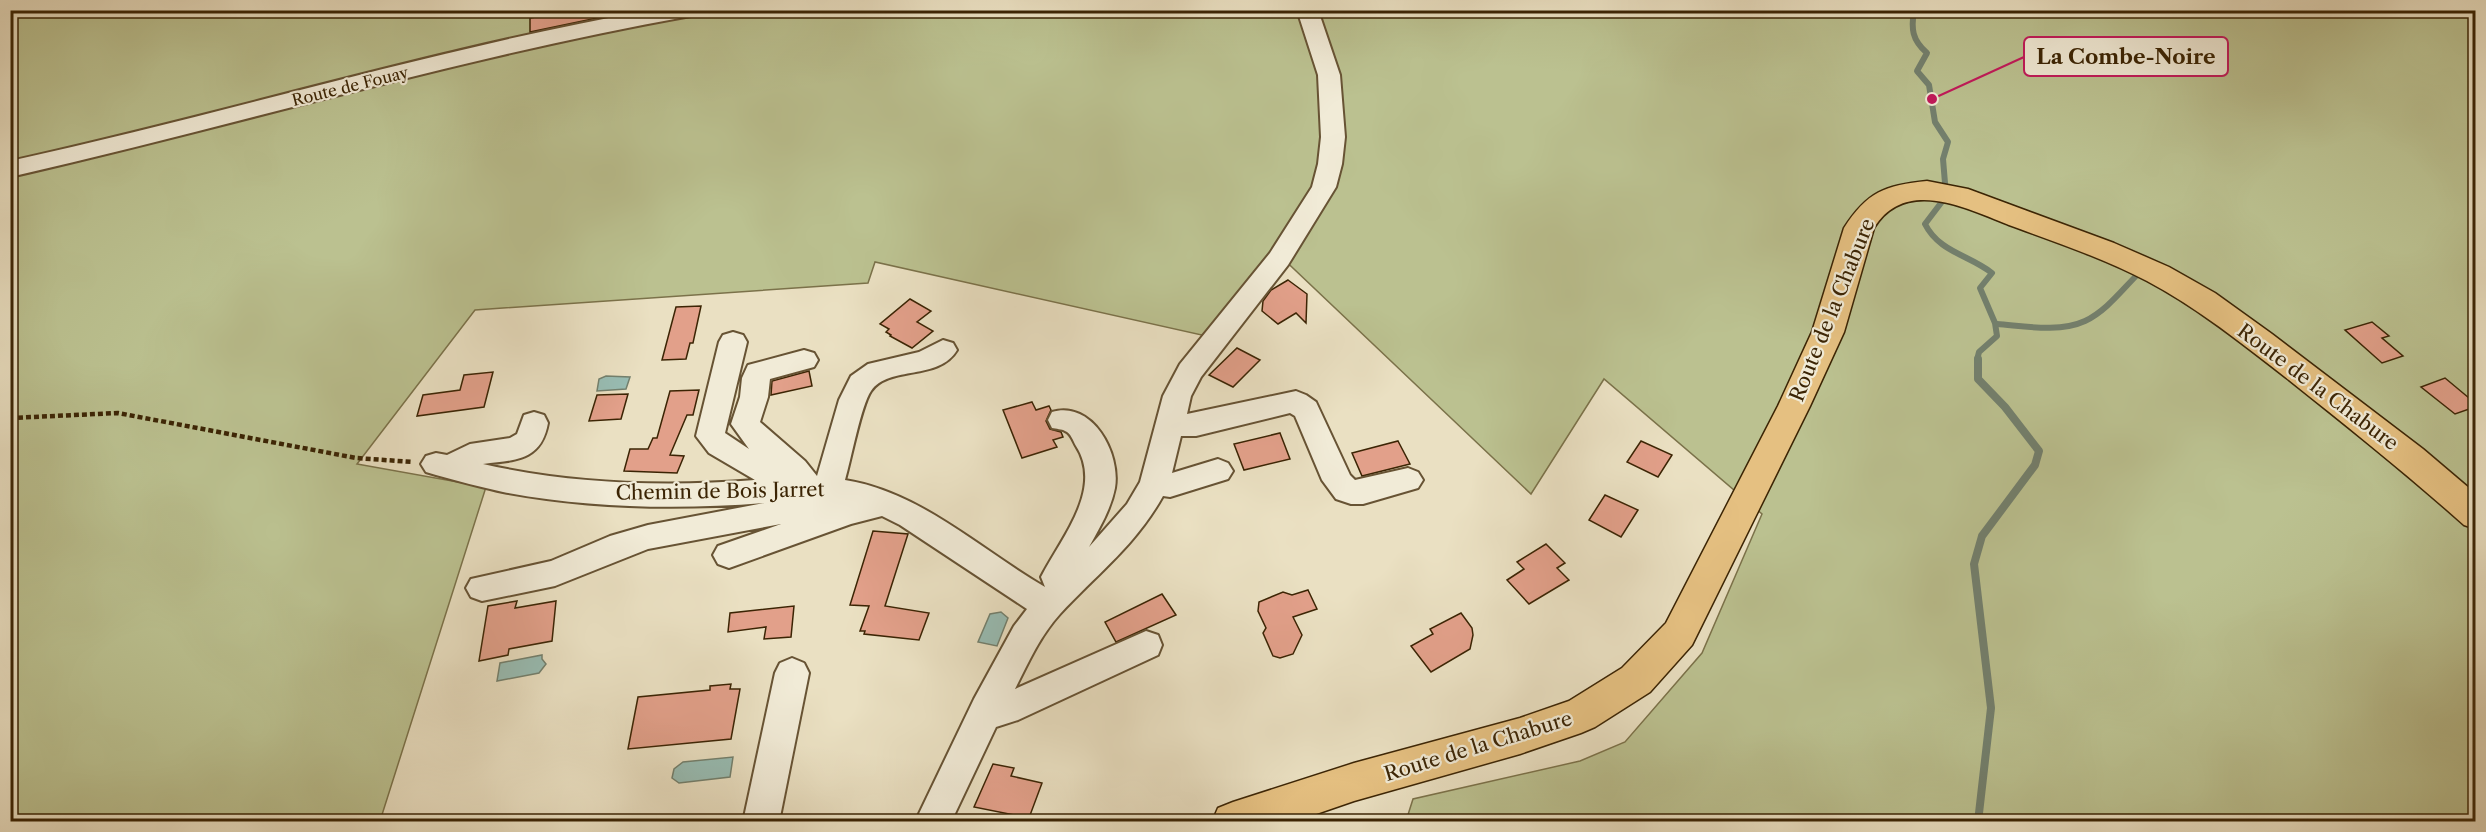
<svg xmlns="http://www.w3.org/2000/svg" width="2486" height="832" viewBox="0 0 2486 832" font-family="'Libre Caslon Text',serif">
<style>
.green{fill:#bbc190;stroke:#7b724a;stroke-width:1.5}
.water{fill:#98bdb4;stroke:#73806e;stroke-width:1.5}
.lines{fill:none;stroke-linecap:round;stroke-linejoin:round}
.stream-far1{stroke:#73806e;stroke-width:6}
.stream{stroke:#73806e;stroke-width:8}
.building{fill:#e2a08a;stroke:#3b2404;stroke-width:1.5}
.minor-casing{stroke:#675334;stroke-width:4}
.major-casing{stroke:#3b2404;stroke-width:3}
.path{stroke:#3b2404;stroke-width:4.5;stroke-dasharray:5 3;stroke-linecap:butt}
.minor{fill:#f1ebd7;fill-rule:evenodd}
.major{fill:#e5c081;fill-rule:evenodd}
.labels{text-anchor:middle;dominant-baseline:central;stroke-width:4.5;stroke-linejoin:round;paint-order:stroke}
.far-street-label{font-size:16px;fill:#3b2404;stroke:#f1ebd7}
.street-label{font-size:20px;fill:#3b2404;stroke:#f1ebd7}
.leader{fill:none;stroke:#c2185b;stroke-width:2}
.callout-dot{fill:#c2185b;stroke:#f1ebd7;stroke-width:2}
.callout{fill:#f1ebd7;stroke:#c2185b;stroke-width:2}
.callout-label{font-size:21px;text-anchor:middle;font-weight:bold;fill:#3b2404}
</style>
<rect width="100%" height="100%" fill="#eae0c2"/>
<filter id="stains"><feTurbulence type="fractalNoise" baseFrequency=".00333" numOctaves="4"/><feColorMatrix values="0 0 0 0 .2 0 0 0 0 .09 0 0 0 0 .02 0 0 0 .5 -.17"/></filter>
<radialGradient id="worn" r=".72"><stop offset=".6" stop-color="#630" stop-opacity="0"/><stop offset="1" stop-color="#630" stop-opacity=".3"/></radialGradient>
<polygon class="green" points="10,11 2475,11 2475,821 1406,821 1413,799 1580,761 1625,742 1702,653 1762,514 1604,379 1531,494 1275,251 1206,336 875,262 868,283 475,310 357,464 486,487 380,821 11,821"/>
<g class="water">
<polygon points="606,376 630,377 626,389 597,391 599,379"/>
<polygon points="1001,612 1008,618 997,646 978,642 990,614"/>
<polygon points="542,655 542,659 546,664 539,673 497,681 500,663"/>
<polygon points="733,757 730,777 679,783 672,778 674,769 683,762"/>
</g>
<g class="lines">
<g class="stream-far1">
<path d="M1914,10c-3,19 -2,30 13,43l-10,18 12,14 6,37 13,20 -5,17 2,24"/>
<path d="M1944,199l-19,25c14,28 44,31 67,49l-12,15 15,35 2,13 -18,16 -2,8"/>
<path d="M1997,324c27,2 62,9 88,-3 21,-10 36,-30 52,-46"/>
</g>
<polyline class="stream" points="1978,359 1978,379 2005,407 2039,451 2035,465 1982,536 1974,564 1991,708 1978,822"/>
</g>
<g class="building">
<polygon points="577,10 601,10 602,17 530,32 530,18"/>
<polygon points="1288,280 1307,294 1306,323 1296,313 1278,324 1262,311 1263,301 1271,290"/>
<polygon points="910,299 931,311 917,322 933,331 912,348 890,336 891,335 886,332 889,329 880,324"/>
<polygon points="701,306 693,343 690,343 686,359 662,360 676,307"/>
<polygon points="2372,322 2389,336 2382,338 2403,356 2382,363 2345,330"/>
<polygon points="1237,348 1260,360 1233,387 1209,375"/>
<polygon points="809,371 812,386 771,395 772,381"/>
<polygon points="493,372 484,407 417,416 423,395 460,390 464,375"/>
<polygon points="2445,378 2475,403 2475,407 2455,414 2421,387"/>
<polygon points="699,390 693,415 687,415 670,455 684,456 677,473 624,471 630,449 648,449 653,438 657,438 670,391"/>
<polygon points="628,394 621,419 589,421 597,395"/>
<polygon points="1032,402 1036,410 1049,406 1051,410 1046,421 1050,429 1061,432 1063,437 1053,440 1057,447 1022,458 1003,410"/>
<polygon points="1280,433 1290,459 1244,470 1234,444"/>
<polygon points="1398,441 1410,464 1362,476 1352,453"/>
<polygon points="1641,441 1672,455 1658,477 1627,462"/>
<polygon points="1605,495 1638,510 1621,537 1589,520"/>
<polygon points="873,531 908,534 885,606 929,613 919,640 864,634 865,631 860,631 869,606 850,605"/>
<polygon points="1546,544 1565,563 1557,568 1569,580 1529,604 1507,580 1524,569 1517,562"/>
<polygon points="1308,590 1317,609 1293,617 1302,635 1293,654 1280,658 1273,656 1263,633 1266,628 1258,611 1259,602 1283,592 1292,595"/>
<polygon points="1162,594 1176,615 1116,642 1105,622"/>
<polygon points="517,601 515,608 556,601 552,641 509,649 508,655 479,661 488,606"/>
<polygon points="794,606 791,637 764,639 766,627 728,632 730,613"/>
<polygon points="1461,613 1472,628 1473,635 1470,649 1431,672 1411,646 1433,634 1430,629"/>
<polygon points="731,684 730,689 740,689 731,739 628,749 638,697 710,690 710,686"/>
<polygon points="993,764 1014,768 1011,776 1042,783 1029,818 974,807"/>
</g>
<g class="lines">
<g class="minor-casing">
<g id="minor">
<path d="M652,10h49l-3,4 -7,2c-230,41 -453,109 -681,161v-16c215,-47 426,-113 642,-151z"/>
<path d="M1297,10h21l22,65 5,62 -3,27 -6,23 -48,78 -87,112 -10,19 -4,18 109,-23 10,4 10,7 34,73 5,5 53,-12 10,4 5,8 -5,8 -55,16h-12l-15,-5 -14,-19 -27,-64 -5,-3 -94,23h-15l-9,37 46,-14 10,4 5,8 -5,8 -58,18 -7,-1c-28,50 -65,77 -103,118 -20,22 -32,49 -45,75l131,-58 12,4 4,10 -4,10 -140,65 -22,7 -45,95h-36l59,-123 40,-73 13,-17 -127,-84 -18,-9 -31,8 -122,44 -11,-4 -5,-9 5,-9 63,-22 -133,25 -93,37 -73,15 -11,-4 -5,-9 5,-9 80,-18 59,-25 38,-11 116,-22c-87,7 -176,5 -261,-11 -23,-5 -45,-11 -67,-17l-10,-3 -5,-8 5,-8 10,-3 11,2 23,-11 40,-6 7,-4 7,-19 10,-3 10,3 4,8c-7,38 -32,37 -65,41 88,20 182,23 272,16l-46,-27 -13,-17 23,-94 4,-7 10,-3 10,3 4,7 -22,91 24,16 -18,-25 9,-27 2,-19 6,-13 56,-15 10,3 4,7 -4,7 -44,12 -2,18 -8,25 45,39 12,15 22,-76 12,-24 17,-12 51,-12 24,-12 10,3 4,7c-18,31 -68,15 -86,41 -10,14 -20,69 -26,89 76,12 136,70 200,107l-4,-10c20,-39 63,-88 35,-131 -3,-5 -5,-13 -11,-15 -3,-2 -9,-2 -13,-3l-4,-8 4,-8c40,-12 69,41 63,76 -4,21 -16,41 -26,59l38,-43 13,-22 23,-86 17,-32 90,-111 42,-66 6,-23 3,-27 -3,-62z"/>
<polygon points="792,658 804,663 809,673 779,822 743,822 775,673 780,663"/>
</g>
</g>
<g class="major-casing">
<path id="major" d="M1927,181l41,8 146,54 55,24 46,26 57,41 151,115 53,45v35l-12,-4c-57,-51 -116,-98 -175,-145 -45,-35 -91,-72 -142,-99 -44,-23 -92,-39 -138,-56 -43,-17 -104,-48 -135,3l-30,104 -34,74 -118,239 -42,47 -55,35 -14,6 -61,21 -166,47 -61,21h-81l6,-14 15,-6 121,-39 166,-45 49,-17 53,-33 44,-45 112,-217 34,-74 32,-104c23,-36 41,-43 83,-47z"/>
</g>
<polyline class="path" points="10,418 118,413 356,458 413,462"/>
<use href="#minor" class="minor"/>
<use href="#major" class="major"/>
</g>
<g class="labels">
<g class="far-street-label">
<text transform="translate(350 86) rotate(-14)">Route de Fouay</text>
</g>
<g class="street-label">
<text transform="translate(1832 310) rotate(-68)">Route de la Chabure</text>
<text transform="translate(2318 387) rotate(37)">Route de la Chabure</text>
<text transform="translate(720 491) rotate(-1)">Chemin de Bois Jarret</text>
<text transform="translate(1478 746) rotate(-17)">Route de la Chabure</text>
</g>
</g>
<path class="leader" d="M1932 99L2024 57"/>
<circle class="callout-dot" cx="1932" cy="99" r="6"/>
<rect class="callout" x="2024" y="37" width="204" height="39" rx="6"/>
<g class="callout-label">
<text x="2126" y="64">La Combe-Noire</text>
</g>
<rect width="2486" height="832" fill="none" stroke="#eae0c2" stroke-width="36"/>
<rect x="12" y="12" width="2462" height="808" fill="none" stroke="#3b2404" stroke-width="3"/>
<rect x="18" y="18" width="2450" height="796" fill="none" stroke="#3b2404" stroke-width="1.5"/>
<rect width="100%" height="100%" filter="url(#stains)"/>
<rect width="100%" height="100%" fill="url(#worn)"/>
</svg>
